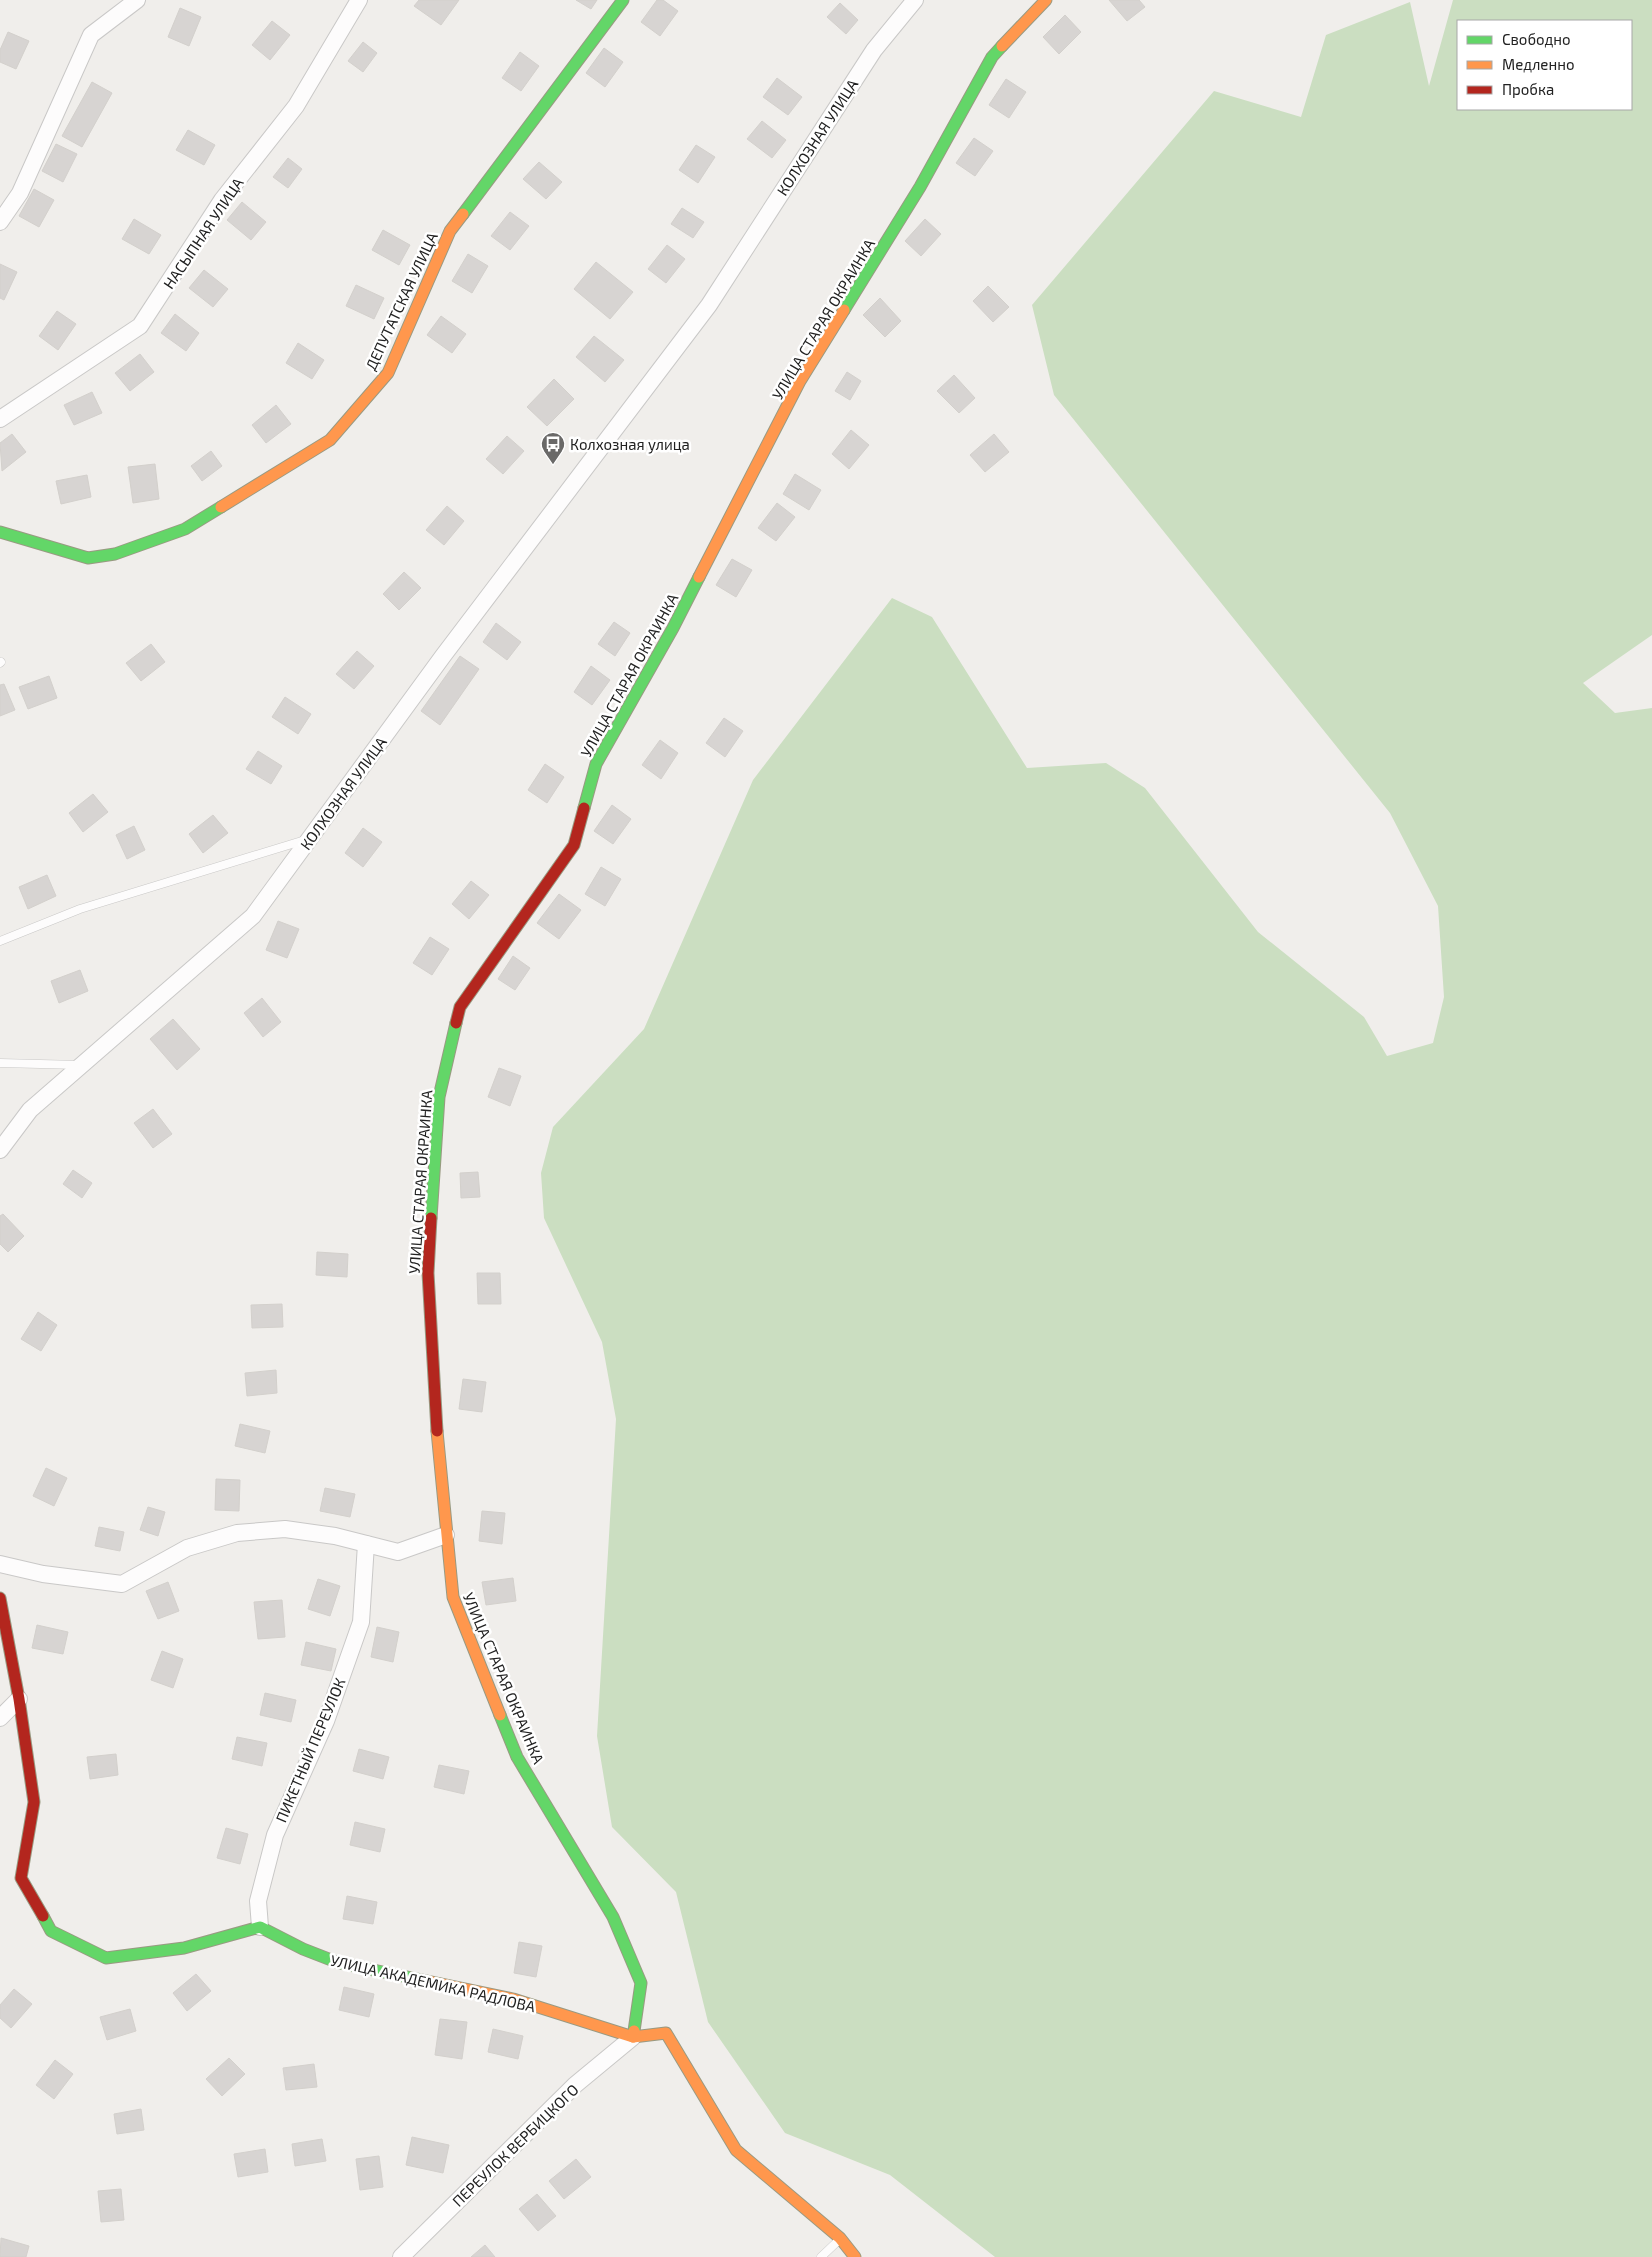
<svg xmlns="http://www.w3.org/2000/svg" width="1652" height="2257" viewBox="0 0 1652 2257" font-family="'Exo 2',sans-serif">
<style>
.forest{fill:#cbdec1;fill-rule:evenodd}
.building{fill:#d7d4d2;stroke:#d3d0cc}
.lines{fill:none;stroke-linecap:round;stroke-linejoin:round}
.lane-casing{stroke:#c9c8c7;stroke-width:9}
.street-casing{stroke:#c9c8c7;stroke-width:18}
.fast-casing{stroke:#999a82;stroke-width:13}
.slow-casing{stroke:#999a82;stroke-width:13}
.jam-casing{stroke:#999a82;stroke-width:13}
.lane{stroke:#fdfcfc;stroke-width:8}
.street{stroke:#fdfcfc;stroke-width:16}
.fast{stroke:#63d668;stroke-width:11}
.slow{stroke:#ff974d;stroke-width:11}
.jam{stroke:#b3261e;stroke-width:11}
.labels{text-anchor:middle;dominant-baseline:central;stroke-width:5;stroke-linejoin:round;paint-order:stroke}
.street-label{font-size:15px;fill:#222;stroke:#fff}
.poi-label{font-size:15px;fill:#222;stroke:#fff;text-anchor:start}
</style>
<rect width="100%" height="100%" fill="#f0eeeb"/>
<path class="forest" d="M1453,0h199v635l-69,48 32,30 37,-5v1549h-657l-105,-82 -105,-42 -77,-111 -32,-130 -64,-65 -15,-91 19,-317 -14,-77 -58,-124 -3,-45 12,-46 91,-98 109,-249 139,-182 40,19 95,151 79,-5 39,25 113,144 106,85 23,39 46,-13 11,-46 -6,-91 -48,-93 -336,-418 -22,-90 182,-214 87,26 25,-82 84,-33 19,84zM1631,21v88h-173v-88z"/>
<g class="building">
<polygon points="419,0 459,0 441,25 414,6"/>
<polygon points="576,0 597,0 591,9"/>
<polygon points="657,0 663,0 678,11 660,36 641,22"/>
<polygon points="1109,0 1139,0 1145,7 1127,21"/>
<polygon points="840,3 858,20 846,34 827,17"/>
<polygon points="180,8 201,17 189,46 168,37"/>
<polygon points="1065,15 1081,32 1059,54 1043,37"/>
<polygon points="272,21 290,35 270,60 252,45"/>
<polygon points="8,32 29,41 16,69 0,62 0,50"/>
<polygon points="363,42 377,53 363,72 348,61"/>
<polygon points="604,48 623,62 605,87 586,73"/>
<polygon points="520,52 539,66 521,91 502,78"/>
<polygon points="777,78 802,97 788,115 763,97"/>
<polygon points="1006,79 1026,92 1009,118 989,105"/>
<polygon points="92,82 112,93 82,147 62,136"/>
<polygon points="762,121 786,140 772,158 747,139"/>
<polygon points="188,130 215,145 204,165 176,150"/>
<polygon points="974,138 993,151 975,176 956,163"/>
<polygon points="56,144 77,154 63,182 42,171"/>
<polygon points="696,145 715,157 698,183 679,170"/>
<polygon points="288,158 302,169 288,188 273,177"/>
<polygon points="539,162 562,182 546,199 523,179"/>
<polygon points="34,189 54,200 39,227 19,216"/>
<polygon points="242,202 266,222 251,240 227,220"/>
<polygon points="682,208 704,222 693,238 671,224"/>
<polygon points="510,212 529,226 510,250 491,236"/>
<polygon points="134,219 161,235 149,254 122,239"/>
<polygon points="925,219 941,234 921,256 905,241"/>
<polygon points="383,230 410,245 399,265 372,250"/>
<polygon points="667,245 685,259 666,283 648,269"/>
<polygon points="468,254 488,266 472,293 452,281"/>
<polygon points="596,262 633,292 610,319 574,289"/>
<polygon points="0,264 17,272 4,300 0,298"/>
<polygon points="204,270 228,289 213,307 189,288"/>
<polygon points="356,285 384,298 374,319 346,306"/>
<polygon points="988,286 1009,307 993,322 973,301"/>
<polygon points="880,298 901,321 885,337 863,315"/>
<polygon points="57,311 76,324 58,350 39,336"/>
<polygon points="175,314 199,333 186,351 161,333"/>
<polygon points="441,316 466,334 452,353 427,335"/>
<polygon points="594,336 624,360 605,382 576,357"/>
<polygon points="298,343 324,360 312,379 286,363"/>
<polygon points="140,354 154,372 130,391 115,373"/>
<polygon points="847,372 861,381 850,400 835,391"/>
<polygon points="954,375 975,398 959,413 937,391"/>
<polygon points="554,379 574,399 547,426 527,407"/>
<polygon points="92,392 102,413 74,425 64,405"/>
<polygon points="276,405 291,424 266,443 252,425"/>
<polygon points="851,430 869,445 849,469 832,454"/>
<polygon points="12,434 26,452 2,471 0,443"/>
<polygon points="994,434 1009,452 985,472 970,455"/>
<polygon points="507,436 524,451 503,474 486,459"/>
<polygon points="211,451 222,466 202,481 191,466"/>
<polygon points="155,464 159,499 133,503 128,467"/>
<polygon points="795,474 821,490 809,510 783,494"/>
<polygon points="87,475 91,497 61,504 56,481"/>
<polygon points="777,503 795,517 776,541 758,528"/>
<polygon points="447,506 464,521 444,545 426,530"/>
<polygon points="732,559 752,570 736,597 716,585"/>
<polygon points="404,572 421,588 399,610 383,594"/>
<polygon points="614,622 630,633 615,656 598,644"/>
<polygon points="496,623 521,642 507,660 483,642"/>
<polygon points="151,644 165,662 141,681 126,663"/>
<polygon points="357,651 374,666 354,689 336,674"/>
<polygon points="460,656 479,669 440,725 421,711"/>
<polygon points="591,666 610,680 592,705 574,692"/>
<polygon points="49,676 57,698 28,709 19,687"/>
<polygon points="4,684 15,710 0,716 0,685"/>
<polygon points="285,697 311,714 298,734 272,717"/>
<polygon points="724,718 743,731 725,757 706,743"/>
<polygon points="660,740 678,753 661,779 642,765"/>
<polygon points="258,751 282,766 271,784 246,769"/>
<polygon points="545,764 564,777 547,803 528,790"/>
<polygon points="93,794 108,812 83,832 69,813"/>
<polygon points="612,805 631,819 613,844 594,831"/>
<polygon points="213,815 228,833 203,853 189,834"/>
<polygon points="134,826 145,850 127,859 116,835"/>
<polygon points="363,828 382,842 363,867 345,853"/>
<polygon points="601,867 621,879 605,906 585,894"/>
<polygon points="47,875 56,896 28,909 19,887"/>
<polygon points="471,881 489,895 469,919 452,904"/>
<polygon points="559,894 581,910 559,939 537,923"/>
<polygon points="278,921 299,929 287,958 266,950"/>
<polygon points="430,937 449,949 432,975 413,963"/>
<polygon points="513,956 530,968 515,990 498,979"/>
<polygon points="80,970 88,991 59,1003 51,981"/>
<polygon points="262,998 281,1022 263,1037 244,1013"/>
<polygon points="173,1019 200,1049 177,1070 150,1039"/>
<polygon points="499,1068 521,1076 510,1106 488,1097"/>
<polygon points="153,1109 172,1134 153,1148 134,1123"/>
<polygon points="73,1170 92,1183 82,1198 63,1184"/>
<polygon points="478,1172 480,1197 461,1198 460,1173"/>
<polygon points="3,1214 24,1236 8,1252 0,1244 0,1216"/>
<polygon points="317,1252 348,1254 347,1277 316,1275"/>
<polygon points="477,1273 500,1273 501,1304 478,1304"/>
<polygon points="282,1304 283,1327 252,1328 251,1305"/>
<polygon points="38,1312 57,1325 41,1351 21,1339"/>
<polygon points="276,1370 277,1393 247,1396 245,1373"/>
<polygon points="463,1379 486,1382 482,1412 459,1409"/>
<polygon points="240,1424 270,1431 265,1453 235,1446"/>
<polygon points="46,1468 67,1478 54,1506 33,1496"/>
<polygon points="216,1479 240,1480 239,1511 215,1510"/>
<polygon points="325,1488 355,1494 350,1517 320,1511"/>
<polygon points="148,1507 165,1512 158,1536 140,1530"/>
<polygon points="482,1511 505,1513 502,1544 479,1541"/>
<polygon points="99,1527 124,1532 120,1551 95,1546"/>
<polygon points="513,1578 516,1601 486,1605 482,1582"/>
<polygon points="318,1579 340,1586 330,1616 308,1609"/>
<polygon points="168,1582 179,1611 158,1619 146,1591"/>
<polygon points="282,1600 285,1637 258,1639 254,1602"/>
<polygon points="37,1625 68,1632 63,1654 32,1648"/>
<polygon points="377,1627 399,1632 393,1662 371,1657"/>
<polygon points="306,1642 336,1649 331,1671 301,1665"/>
<polygon points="162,1651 183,1659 173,1688 151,1680"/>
<polygon points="265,1693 296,1700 291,1722 260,1715"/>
<polygon points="237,1737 267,1743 262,1766 232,1759"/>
<polygon points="359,1749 389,1757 383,1779 353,1771"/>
<polygon points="116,1754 118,1775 90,1779 87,1757"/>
<polygon points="439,1765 469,1771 464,1794 434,1787"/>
<polygon points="355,1822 385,1829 380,1852 350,1845"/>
<polygon points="226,1828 248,1834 240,1864 217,1858"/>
<polygon points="347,1896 377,1902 373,1924 343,1919"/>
<polygon points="519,1942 542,1946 536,1977 514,1973"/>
<polygon points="196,1974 211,1991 187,2011 173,1993"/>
<polygon points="344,1987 374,1994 369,2017 339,2010"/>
<polygon points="14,1989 32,2004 11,2028 0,2018 0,2005"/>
<polygon points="130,2009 136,2031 107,2040 100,2017"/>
<polygon points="440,2019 467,2022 462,2059 435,2055"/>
<polygon points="493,2029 523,2036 518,2059 488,2052"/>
<polygon points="229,2058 245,2074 222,2096 206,2079"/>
<polygon points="55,2060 73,2074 54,2099 36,2085"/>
<polygon points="314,2064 317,2087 286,2090 283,2068"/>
<polygon points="141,2109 144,2130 117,2134 114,2114"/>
<polygon points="412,2137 449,2145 443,2173 406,2165"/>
<polygon points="322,2139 326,2161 295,2166 292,2144"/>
<polygon points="265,2149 268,2172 238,2177 234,2154"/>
<polygon points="379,2156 383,2187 360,2190 356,2159"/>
<polygon points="576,2159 591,2177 564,2199 549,2181"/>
<polygon points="121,2189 124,2220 101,2222 98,2191"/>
<polygon points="537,2194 556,2216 538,2231 519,2209"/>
<polygon points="1,2238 29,2246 26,2257 0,2257"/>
<polygon points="485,2245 495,2257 471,2257"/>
</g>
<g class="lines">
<g class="lane-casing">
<g id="lane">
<polyline points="0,663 1,662"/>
<polyline points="0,941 80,909 305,840"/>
<polyline points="0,1063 80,1065"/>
<polyline points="821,2257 839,2240"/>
</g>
</g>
<g class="street-casing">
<g id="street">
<polyline points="0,222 20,193 91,35 137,0"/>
<polyline points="0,419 140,326 222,200 296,106 359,0"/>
<polyline points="0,1150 30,1110 253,916 443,656 709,305 874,50 915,0"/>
<polyline points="0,1564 43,1574 122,1584 187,1548 237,1533 285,1529 335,1536 398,1552 446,1535"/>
<polyline points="0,1718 19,1699"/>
<polyline points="260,1927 258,1901 275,1835 326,1721 361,1622 366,1544"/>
<polyline points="401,2257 575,2085 633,2037"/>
</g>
</g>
<g class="fast-casing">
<g id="fast">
<polyline points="463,214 623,0"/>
<polyline points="844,310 920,187 992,57 1002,46"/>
<polyline points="0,532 88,558 115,554 185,529 221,507"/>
<polyline points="584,808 596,764 673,628 699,577"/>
<polyline points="431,1218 439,1097 456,1023"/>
<polyline points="500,1715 517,1757 613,1917 641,1983 634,2031"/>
<polyline points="43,1916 51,1931 106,1958 184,1948 260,1927 303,1949 339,1963 422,1980"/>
</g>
</g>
<g class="slow-casing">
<g id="slow">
<polyline points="1002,46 1046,0"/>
<polyline points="221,507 330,440 388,373 450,231 463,214"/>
<polyline points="699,577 800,381 844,310"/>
<polyline points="437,1431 453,1597 500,1715"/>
<polyline points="422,1980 513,1999 633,2037"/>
<polyline points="634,2031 633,2037 666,2033 736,2150 840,2238 855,2257"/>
</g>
</g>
<g class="jam-casing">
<g id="jam">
<polyline points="456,1023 460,1007 574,845 584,808"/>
<polyline points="431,1218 428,1273 437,1431"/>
<polyline points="0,1598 19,1699 34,1802 21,1878 43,1916"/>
</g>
</g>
<use href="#lane" class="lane"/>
<use href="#street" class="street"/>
<use href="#fast" class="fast"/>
<use href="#slow" class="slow"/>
<use href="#jam" class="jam"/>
</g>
<defs>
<g id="bus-pin" transform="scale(1.25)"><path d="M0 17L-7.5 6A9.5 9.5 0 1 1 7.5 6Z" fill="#6a6968" stroke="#fff"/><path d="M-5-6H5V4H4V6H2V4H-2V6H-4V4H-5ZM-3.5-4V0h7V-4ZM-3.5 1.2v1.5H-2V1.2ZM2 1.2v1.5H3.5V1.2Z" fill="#fff"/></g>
</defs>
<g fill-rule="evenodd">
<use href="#bus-pin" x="553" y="444"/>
</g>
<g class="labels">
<g class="street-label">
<text transform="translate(817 137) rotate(-57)">КОЛХОЗНАЯ УЛИЦА</text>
<text transform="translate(203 233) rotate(-56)">НАСЫПНАЯ УЛИЦА</text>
<text transform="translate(401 301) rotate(-65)">ДЕПУТАТСКАЯ УЛИЦА</text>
<text transform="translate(823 319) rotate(-59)">УЛИЦА СТАРАЯ ОКРАИНКА</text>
<text transform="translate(629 675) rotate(-61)">УЛИЦА СТАРАЯ ОКРАИНКА</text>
<text transform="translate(343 793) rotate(-54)">КОЛХОЗНАЯ УЛИЦА</text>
<text transform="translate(420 1182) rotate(-86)">УЛИЦА СТАРАЯ ОКРАИНКА</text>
<text transform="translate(504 1678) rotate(67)">УЛИЦА СТАРАЯ ОКРАИНКА</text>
<text transform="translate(310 1750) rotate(-67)">ПИКЕТНЫЙ ПЕРЕУЛОК</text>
<text transform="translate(433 1983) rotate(13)">УЛИЦА АКАДЕМИКА РАДЛОВА</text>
<text transform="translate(515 2145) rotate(-44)">ПЕРЕУЛОК ВЕРБИЦКОГО</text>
</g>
<g class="poi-label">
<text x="570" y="444">Колхозная улица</text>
</g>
</g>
<rect x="1457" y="20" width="175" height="90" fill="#ffffff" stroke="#a7a7a7"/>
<rect x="1467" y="36" width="25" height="8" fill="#63d668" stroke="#a7a7a7"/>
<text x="1502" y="45" font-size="15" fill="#222222">Свободно</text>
<rect x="1467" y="61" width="25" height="8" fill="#ff974d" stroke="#a7a7a7"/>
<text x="1502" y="70" font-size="15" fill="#222222">Медленно</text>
<rect x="1467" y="86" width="25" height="8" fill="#b3261e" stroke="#a7a7a7"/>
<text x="1502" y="95" font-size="15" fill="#222222">Пробка</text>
</svg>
